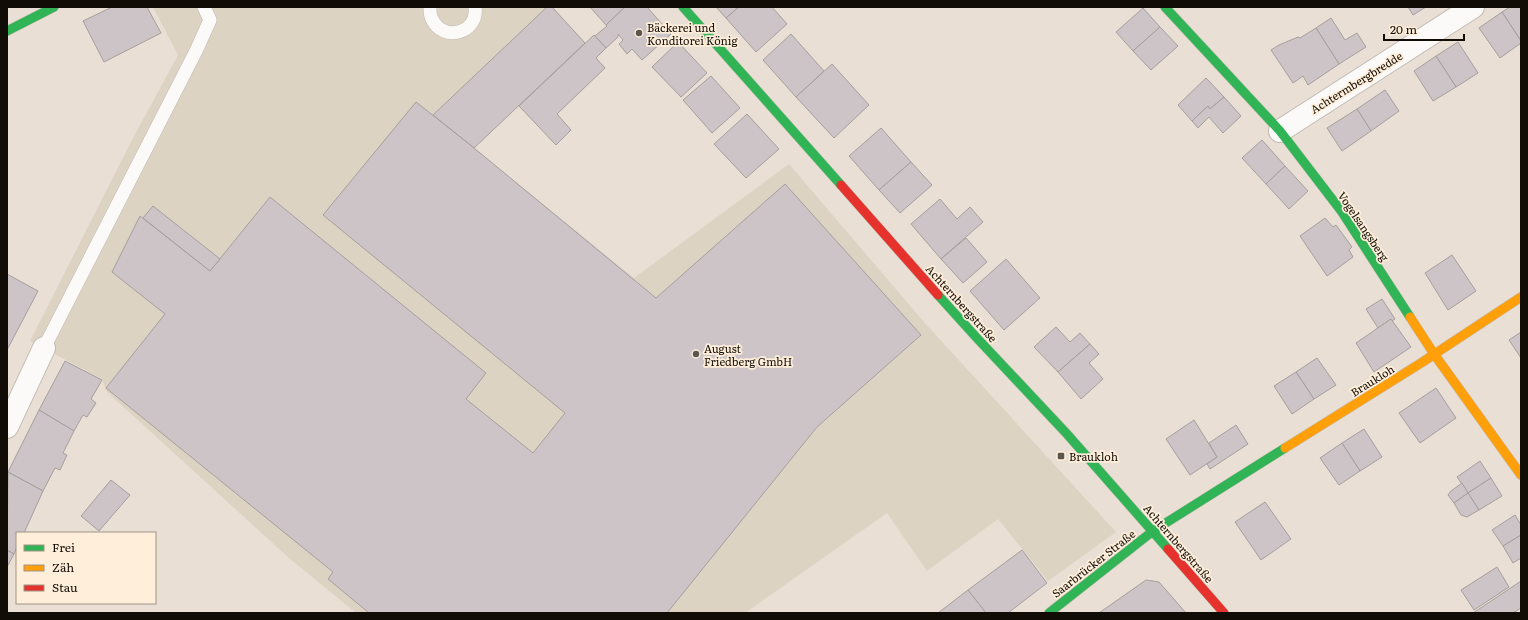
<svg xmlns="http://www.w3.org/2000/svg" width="1528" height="620" viewBox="0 0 1528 620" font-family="Literata,serif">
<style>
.industrial{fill:#ddd3c3}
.building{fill:#ccc4c7;stroke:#a59f9d}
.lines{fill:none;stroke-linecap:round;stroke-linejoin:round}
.lane-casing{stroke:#c2bbb2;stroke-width:14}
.street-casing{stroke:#c2bbb2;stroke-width:24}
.fast-casing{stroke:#c2bbb2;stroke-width:10}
.slow-casing{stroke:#c2bbb2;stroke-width:10}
.jam-casing{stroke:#c2bbb2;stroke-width:10}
.lane{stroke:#fcfaf9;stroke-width:13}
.street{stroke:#fcfaf9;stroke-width:22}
.fast{stroke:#30b455;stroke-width:9}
.slow{stroke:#ff9f0a;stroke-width:9}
.jam{stroke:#e5322d;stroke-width:9}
.poi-dot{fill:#5d564e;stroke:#ffeed9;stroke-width:1.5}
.labels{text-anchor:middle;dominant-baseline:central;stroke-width:3.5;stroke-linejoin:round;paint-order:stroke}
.poi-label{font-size:11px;fill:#110c06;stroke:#ffeed9;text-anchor:start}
.street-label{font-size:11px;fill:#110c06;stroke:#ffeed9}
</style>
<rect width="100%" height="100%" fill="#e9dfd4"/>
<polygon class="industrial" points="153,7 552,7 585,43 474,148 634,278 789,164 924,322 1116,532 1048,581 998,519 927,571 887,513 745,613 356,613 289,558 106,391 102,379 30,341 132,140 178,55"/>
<g class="building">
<polygon points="112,7 147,7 161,33 104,62 83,21"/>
<polygon points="547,7 552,7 585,43 474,148 433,115"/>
<polygon points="590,7 625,7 606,25"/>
<polygon points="625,7 647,7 671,34 642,60 632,49 627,54 619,44 623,40 618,34 618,37 606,48 595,36 607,26 606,25"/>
<polygon points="716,7 739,7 726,18"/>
<polygon points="739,7 772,7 787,24 756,52 726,18"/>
<polygon points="1408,7 1426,7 1413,15"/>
<polygon points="1510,7 1521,7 1521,41 1502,12"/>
<polygon points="1143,8 1160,27 1133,51 1116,32"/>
<polygon points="1502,12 1521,41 1521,43 1500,58 1479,28"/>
<polygon points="1331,18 1345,40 1357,33 1366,47 1339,64 1316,28"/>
<polygon points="1160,27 1178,46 1151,70 1133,51"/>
<polygon points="1316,28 1339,64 1308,85 1303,76 1293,83 1271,50 1279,45 1298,37 1300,38"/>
<polygon points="791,34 824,71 796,97 763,60"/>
<polygon points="594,35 606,48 596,58 605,68 557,114 571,130 556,145 519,106"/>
<polygon points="678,42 707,73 681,97 652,67"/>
<polygon points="1458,42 1478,73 1456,87 1436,56"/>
<polygon points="1436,56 1456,87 1433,101 1414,71"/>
<polygon points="832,64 869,105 834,138 796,97"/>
<polygon points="711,76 740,108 712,133 683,100"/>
<polygon points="1206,78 1224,97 1210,109 1208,106 1192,121 1178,105"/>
<polygon points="1385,90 1399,111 1371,131 1357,109"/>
<polygon points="1224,97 1241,116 1223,133 1209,117 1198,128 1192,121 1208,106 1210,109"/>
<polygon points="416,102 474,148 656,298 785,184 921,335 817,427 667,613 369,613 328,579 333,572 106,388 165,314 112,272 140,216 210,271 270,197 486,373 466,399 533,453 565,413 323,215"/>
<polygon points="1357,109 1371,131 1342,151 1327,128"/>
<polygon points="747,114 779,149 746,178 714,144"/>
<polygon points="881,128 911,162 879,190 849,156"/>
<polygon points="1262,140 1285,166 1266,184 1242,158"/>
<polygon points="911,162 932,185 900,213 879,190"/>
<polygon points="1285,166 1308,191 1289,209 1266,184"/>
<polygon points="940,199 957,219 970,207 983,222 941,259 911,224"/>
<polygon points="153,206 220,259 210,271 143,218"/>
<polygon points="1325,218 1333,227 1336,225 1352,247 1349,250 1353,257 1327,276 1300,236"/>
<polygon points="966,238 987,262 963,283 941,259"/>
<polygon points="1452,255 1476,291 1448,310 1425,273"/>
<polygon points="1006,259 1040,298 1004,330 970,291"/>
<polygon points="7,274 38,291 7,350"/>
<polygon points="1382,299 1395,319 1392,321 1391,319 1378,328 1366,309"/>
<polygon points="1391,319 1411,347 1374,372 1356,343"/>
<polygon points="1056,327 1070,342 1080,333 1090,344 1058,372 1034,347"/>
<polygon points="1521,332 1521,358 1509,340"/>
<polygon points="1090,344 1099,354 1089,363 1103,379 1081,399 1058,372"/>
<polygon points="1317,358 1336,385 1314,399 1296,372"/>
<polygon points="65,361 102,380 91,399 96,403 87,417 83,415 74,431 39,410"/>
<polygon points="1296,372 1314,399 1292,414 1274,386"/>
<polygon points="1436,388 1456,418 1420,443 1399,413"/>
<polygon points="39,410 74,431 63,453 67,455 60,470 55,468 43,491 8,472"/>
<polygon points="1194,420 1217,457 1190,475 1166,439"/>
<polygon points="1236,425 1248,444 1210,469 1207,464 1217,457 1209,443"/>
<polygon points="1364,429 1382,457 1360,471 1342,443"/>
<polygon points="1342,443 1360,471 1339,485 1320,458"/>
<polygon points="1480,461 1491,478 1468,493 1457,477"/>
<polygon points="8,472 43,491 24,533 17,533 17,547 14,554 7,550"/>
<polygon points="1491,478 1502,496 1479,510 1468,493"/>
<polygon points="111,480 130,495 99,531 81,516"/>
<polygon points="1462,483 1468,493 1454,503 1448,495 1451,491"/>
<polygon points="1468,493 1479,510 1467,517 1461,515 1454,503"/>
<polygon points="1265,502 1291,539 1261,560 1235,522"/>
<polygon points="1515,515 1521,525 1521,535 1503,546 1492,530"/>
<polygon points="1521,535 1521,558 1513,563 1503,546"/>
<polygon points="7,550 14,554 7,567"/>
<polygon points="1022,550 1047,583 1008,613 986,613 968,590"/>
<polygon points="1497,567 1509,587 1474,610 1461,590"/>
<polygon points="1146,580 1159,582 1186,613 1099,613"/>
<polygon points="1521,581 1521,608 1513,613 1473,613"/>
<polygon points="968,590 986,613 938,613"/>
</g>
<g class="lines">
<g class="lane-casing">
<g id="lane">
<path d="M430,7c0,4 0,9 2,12 11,24 47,14 43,-12"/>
<polyline points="44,348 196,51 210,20 204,7"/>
</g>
</g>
<g class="street-casing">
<g id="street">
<polyline points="1280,131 1473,7"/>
<polyline points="7,427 44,348"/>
</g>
</g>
<g class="fast-casing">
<g id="fast">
<polyline points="683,7 841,185"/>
<polyline points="1165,7 1280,131 1342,212 1410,317"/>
<polyline points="7,31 54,7"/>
<polyline points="938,295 975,336 1067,434 1168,549"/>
<polyline points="1049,613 1153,531 1285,448"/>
</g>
</g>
<g class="slow-casing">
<g id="slow">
<polyline points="1410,317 1434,354 1521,475"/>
<polyline points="1285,448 1421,363 1521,297"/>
</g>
</g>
<g class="jam-casing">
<g id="jam">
<polyline points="841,185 938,295"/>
<polyline points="1168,549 1224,613"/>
</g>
</g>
<use href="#lane" class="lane"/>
<use href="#street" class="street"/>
<use href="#fast" class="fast"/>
<use href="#slow" class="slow"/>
<use href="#jam" class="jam"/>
</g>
<g class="poi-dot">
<circle cx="639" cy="33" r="4"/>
<circle cx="696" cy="354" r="4"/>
<rect x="1057" y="452" width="8" height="8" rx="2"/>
</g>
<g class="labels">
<g class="poi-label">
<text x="647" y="27">Bäckerei und<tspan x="647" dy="13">Konditorei König</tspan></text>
<text x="704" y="348">August<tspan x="704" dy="13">Friedberg GmbH</tspan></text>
<text x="1069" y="456">Braukloh</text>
</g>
<g class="street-label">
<text transform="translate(1356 82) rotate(-32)">Achtermbergbredde</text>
<text transform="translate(1364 226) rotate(56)">Vogelsangsberg</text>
<text transform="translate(962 303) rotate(48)">Achternbergstraße</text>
<text transform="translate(1372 380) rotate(-32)">Braukloh</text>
<text transform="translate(1179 543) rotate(49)">Achternbergstraße</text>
<text transform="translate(1093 563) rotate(-38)">Saarbrücker Straße</text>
</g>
</g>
<rect width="1528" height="620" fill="none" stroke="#110c06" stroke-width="16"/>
<rect x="16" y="532" width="140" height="72" fill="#ffeed9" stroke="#a09485"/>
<rect x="24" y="545" width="20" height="6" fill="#30b455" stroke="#a09485"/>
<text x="52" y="552" font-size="12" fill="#110c06">Frei</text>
<rect x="24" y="565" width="20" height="6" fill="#ff9f0a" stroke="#a09485"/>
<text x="52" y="572" font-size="12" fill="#110c06">Zäh</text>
<rect x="24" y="585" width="20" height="6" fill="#e5322d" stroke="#a09485"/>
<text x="52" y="592" font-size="12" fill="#110c06">Stau</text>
<path d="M1384 34v6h80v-6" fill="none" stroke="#110c06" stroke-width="2"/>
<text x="1390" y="34" font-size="12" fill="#110c06" stroke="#ffeed9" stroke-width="3" paint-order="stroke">20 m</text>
</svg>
